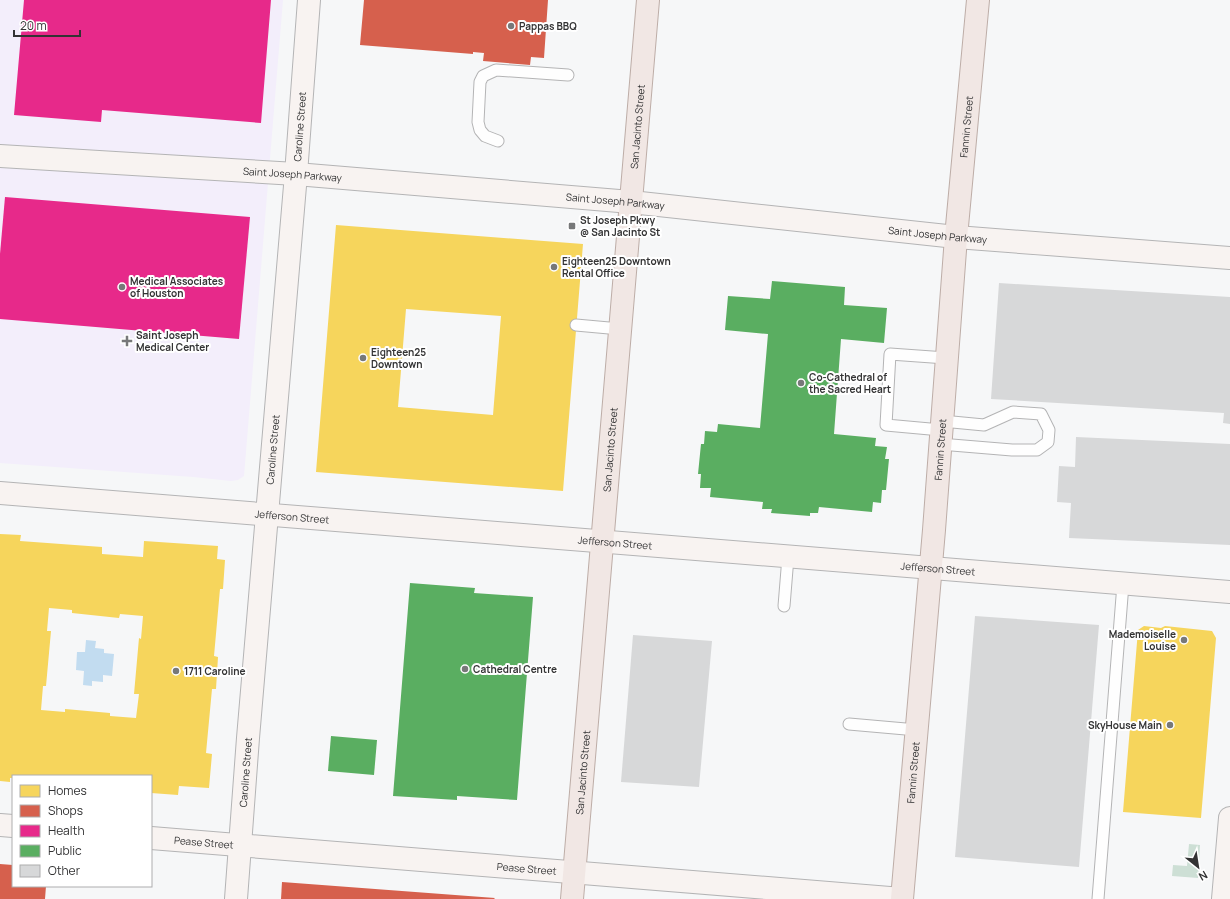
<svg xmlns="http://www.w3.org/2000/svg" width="1230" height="899" viewBox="0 0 1230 899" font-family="Manrope,sans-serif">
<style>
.medical{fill:#f3eefb}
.green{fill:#cddfd5}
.water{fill:#c2dcf0}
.homes{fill:#f6d55c;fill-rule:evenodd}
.shops{fill:#d6604d}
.health{fill:#e7298a}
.public{fill:#5aae61}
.building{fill:#d7d8d9}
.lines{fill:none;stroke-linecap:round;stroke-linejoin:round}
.lane-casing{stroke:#b4b4b5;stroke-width:13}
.secondary-casing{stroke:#b4b4b5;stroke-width:24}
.primary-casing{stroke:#bdada7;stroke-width:24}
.lane{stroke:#fefefe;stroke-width:11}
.secondary{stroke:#f8f3f1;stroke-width:22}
.primary{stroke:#f1e7e4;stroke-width:22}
.poi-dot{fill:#777879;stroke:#fff;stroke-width:1.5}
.labels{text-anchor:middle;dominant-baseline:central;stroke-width:4;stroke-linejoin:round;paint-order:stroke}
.poi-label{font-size:10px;font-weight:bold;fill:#333334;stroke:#fff;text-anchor:start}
.street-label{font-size:10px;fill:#333334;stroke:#fff}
</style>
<rect width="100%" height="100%" fill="#f6f7f8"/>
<polygon class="medical" points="0,0 283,0 245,464 244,476 238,480 231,481 193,477 0,463"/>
<polygon class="green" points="1189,844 1200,845 1198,878 1172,876 1173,865 1187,866"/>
<polygon class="water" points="86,640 96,641 95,648 104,649 104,653 114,654 112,676 103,675 103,682 92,681 92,686 83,685 84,671 76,670 77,652 85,652"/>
<g class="homes">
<path d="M336,225l247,19 -20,247 -247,-19zM406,309l95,7 -8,99 -95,-8z"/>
<path d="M0,534l21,1 -1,6 82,6v7l41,3 1,-16 74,5 -1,13 8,1 -2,29h-3l-6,67 4,1 -2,32h-4l-6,64 6,1 -3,34 -30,-2 -1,9 -27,-2v-17h-138v2h-3v4l-10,-1zM49,608l23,2v3l47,5 1,-4 23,2 -2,23 -2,-1 -5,56h5l-3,24 -26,-2v-3l-45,-4v3l-24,-2 2,-24h3l5,-55h-4z"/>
<polygon points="1144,626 1161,628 1165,626 1212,631 1216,638 1201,818 1123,812 1138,630"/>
</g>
<g class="shops">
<polygon points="364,0 548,0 544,58 531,57 530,65 483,61 484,53 473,52 473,54 360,45"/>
<polygon points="0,864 13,865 13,886 46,886 45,899 0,899"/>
<polygon points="282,882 495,898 494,899 281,899"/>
</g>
<g class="health">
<polygon points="24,0 271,0 261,123 102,110 101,122 14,115"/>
<polygon points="5,197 250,217 239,339 0,319 0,254"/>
</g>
<g class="public">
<polygon points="772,281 845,287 844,305 887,308 884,343 841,339 834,434 876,438 875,446 887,447 885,459 889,459 886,490 882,490 881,503 873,502 872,512 819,507 818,513 810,513 810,516 771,513 772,509 762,509 763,502 710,497 711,488 700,488 701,474 698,474 701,444 704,444 705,431 717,432 718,424 760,428 768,334 725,330 728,296 770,299"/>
<polygon points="410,583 475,588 474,593 533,597 517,800 457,796 457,800 393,796"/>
<polygon points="331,736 377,740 374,775 328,771"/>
</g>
<g class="building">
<polygon points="999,283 1230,297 1230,424 1223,423 1224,413 991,399"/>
<polygon points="1076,437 1230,444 1230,545 1069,538 1071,503 1057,502 1059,466 1075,467"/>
<polygon points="975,616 1099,625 1079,867 955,857"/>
<polygon points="633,635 712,641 699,787 621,782"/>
</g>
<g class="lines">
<g class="lane-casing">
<g id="lane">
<polyline points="498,141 485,136 480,130 478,122 480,82 483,76 496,70 568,75"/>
<polyline points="576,325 620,329"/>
<polyline points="941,430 886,425 890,354 946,358"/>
<polyline points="940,444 1012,450 1037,450 1048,442 1049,430 1041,414 1013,412 984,425 942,421"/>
<polyline points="784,606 788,557"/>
<polyline points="849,724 917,730"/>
<polyline points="1098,899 1123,584"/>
</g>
</g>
<g class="secondary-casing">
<g id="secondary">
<path id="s1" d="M0,156l296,18 335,28 325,35 274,21"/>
<path id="s2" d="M0,493l1230,99"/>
<polyline points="0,825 13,826"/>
<path id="s3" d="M151,838l751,61"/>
<path id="s4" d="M236,899l12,-161 48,-564 13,-174"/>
<polyline points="1223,899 1230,818"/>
</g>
</g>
<g class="primary-casing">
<g id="primary">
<path id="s5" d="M572,899l76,-899"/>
<path id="s6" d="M902,899l32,-369 22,-293 22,-237"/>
</g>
</g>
<use href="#lane" class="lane"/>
<use href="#secondary" class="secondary"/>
<use href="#primary" class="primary"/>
</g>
<g class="poi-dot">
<circle cx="511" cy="26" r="4"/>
<rect x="568" y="222" width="8" height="8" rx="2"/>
<circle cx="554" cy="267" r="4"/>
<circle cx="122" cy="287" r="4"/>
<path d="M125 335h4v4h4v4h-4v4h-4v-4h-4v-4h4z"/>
<circle cx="363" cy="358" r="4"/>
<circle cx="801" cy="383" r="4"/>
<circle cx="1184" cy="640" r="4"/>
<circle cx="465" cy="669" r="4"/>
<circle cx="176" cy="671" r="4"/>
<circle cx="1170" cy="725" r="4"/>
</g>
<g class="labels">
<g class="poi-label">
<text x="519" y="26">Pappas BBQ</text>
<text x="580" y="220">St Joseph Pkwy<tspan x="580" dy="12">@ San Jacinto St</tspan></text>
<text x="562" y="261">Eighteen25 Downtown<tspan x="562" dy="12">Rental Office</tspan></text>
<text x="130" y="281">Medical Associates<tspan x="130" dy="12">of Houston</tspan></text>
<text x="136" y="335">Saint Joseph<tspan x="136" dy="12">Medical Center</tspan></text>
<text x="371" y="352">Eighteen25<tspan x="371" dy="12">Downtown</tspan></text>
<text x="809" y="377">Co-Cathedral of<tspan x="809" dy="12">the Sacred Heart</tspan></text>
<text x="1176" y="634" text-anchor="end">Mademoiselle<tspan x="1176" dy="12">Louise</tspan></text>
<text x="473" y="669">Cathedral Centre</text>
<text x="184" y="671">1711 Caroline</text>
<text x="1162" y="725" text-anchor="end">SkyHouse Main</text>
</g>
<g class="street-label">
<text stroke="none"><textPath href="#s4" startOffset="775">Caroline Street</textPath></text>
<text stroke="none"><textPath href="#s5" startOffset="775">San Jacinto Street</textPath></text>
<text stroke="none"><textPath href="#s6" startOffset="775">Fannin Street</textPath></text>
<text stroke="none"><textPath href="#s1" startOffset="293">Saint Joseph Parkway</textPath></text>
<text stroke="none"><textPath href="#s1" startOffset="617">Saint Joseph Parkway</textPath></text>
<text stroke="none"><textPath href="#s1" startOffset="941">Saint Joseph Parkway</textPath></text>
<text stroke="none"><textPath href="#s4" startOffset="451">Caroline Street</textPath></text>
<text stroke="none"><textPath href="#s6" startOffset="451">Fannin Street</textPath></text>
<text stroke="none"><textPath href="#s5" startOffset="451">San Jacinto Street</textPath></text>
<text stroke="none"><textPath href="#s2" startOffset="293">Jefferson Street</textPath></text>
<text stroke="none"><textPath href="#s2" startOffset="617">Jefferson Street</textPath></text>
<text stroke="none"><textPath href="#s2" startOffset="941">Jefferson Street</textPath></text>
<text stroke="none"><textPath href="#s4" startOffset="127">Caroline Street</textPath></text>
<text stroke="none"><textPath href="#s5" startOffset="127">San Jacinto Street</textPath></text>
<text stroke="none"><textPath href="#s6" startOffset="127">Fannin Street</textPath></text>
<text stroke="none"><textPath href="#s3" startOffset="53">Pease Street</textPath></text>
<text stroke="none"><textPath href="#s3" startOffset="377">Pease Street</textPath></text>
</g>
</g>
<rect x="12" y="775" width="140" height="112" fill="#ffffff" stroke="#adadae"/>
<rect x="20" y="785" width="20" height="12" fill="#f6d55c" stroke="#adadae"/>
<text x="48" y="795" font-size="12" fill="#333334">Homes</text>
<rect x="20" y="805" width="20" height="12" fill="#d6604d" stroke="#adadae"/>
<text x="48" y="815" font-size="12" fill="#333334">Shops</text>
<rect x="20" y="825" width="20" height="12" fill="#e7298a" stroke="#adadae"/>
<text x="48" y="835" font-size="12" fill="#333334">Health</text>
<rect x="20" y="845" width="20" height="12" fill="#5aae61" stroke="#adadae"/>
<text x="48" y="855" font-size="12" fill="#333334">Public</text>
<rect x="20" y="865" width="20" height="12" fill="#d7d8d9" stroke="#adadae"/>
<text x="48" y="875" font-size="12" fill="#333334">Other</text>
<g transform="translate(1198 867) rotate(150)" stroke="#ffffff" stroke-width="3" paint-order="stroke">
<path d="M0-3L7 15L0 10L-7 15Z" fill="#333334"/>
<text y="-6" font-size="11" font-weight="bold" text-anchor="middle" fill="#333334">N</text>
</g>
<path d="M14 30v6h66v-6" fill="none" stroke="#333334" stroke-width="2"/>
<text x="20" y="30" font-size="12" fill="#333334" stroke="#ffffff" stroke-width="3" paint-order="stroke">20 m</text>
</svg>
